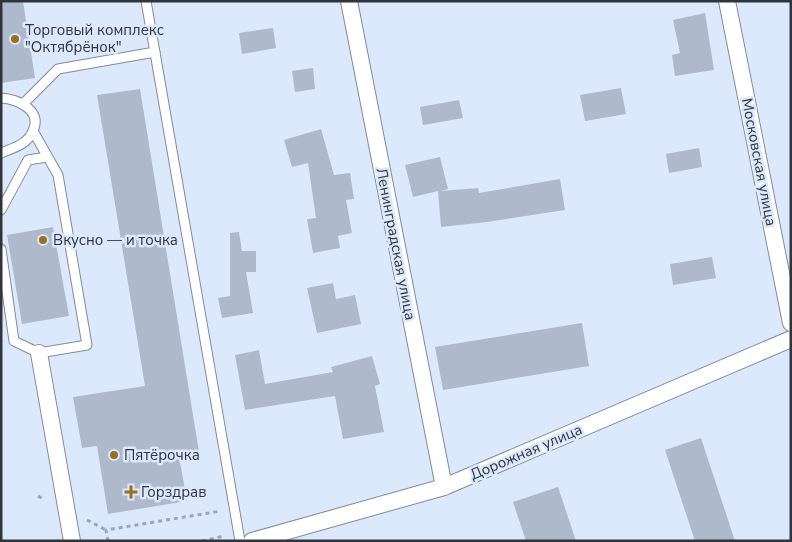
<svg xmlns="http://www.w3.org/2000/svg" width="792" height="542" viewBox="0 0 792 542" font-family="'Nunito Sans',sans-serif">
<style>
.building{fill:#aebacc}
.lines{fill:none;stroke-linecap:round;stroke-linejoin:round}
.service-casing{stroke:#808b9c;stroke-width:11}
.minor-casing{stroke:#808b9c;stroke-width:18}
.path{stroke:#9ca6b5;stroke-width:3;stroke-dasharray:4 4;stroke-linecap:butt}
.service{stroke:#fff;stroke-width:9}
.minor{stroke:#fff;stroke-width:16}
.poi-dot{fill:#9a6f1e;stroke:#dce9fc;stroke-width:2}
.labels{text-anchor:middle;dominant-baseline:central;stroke-width:5;stroke-linejoin:round;paint-order:stroke}
.poi-label{font-size:15px;fill:#30353d;stroke:#dce9fc;text-anchor:start}
.street-label{font-size:15px;fill:#30353d;stroke:#dce9fc}
</style>
<rect width="100%" height="100%" fill="#dce9fc"/>
<g class="building">
<polygon points="1,1 23,1 35,78 1,83"/>
<polygon points="705,13 714,70 675,76 672,55 680,53 673,20"/>
<polygon points="273,28 276,48 242,54 239,33"/>
<polygon points="313,68 315,89 295,92 292,71"/>
<polygon points="621,88 626,114 585,121 580,95"/>
<polygon points="140,89 200,458 180,462 187,501 108,514 97,446 82,448 73,397 145,386 97,95"/>
<polygon points="459,100 463,118 423,125 420,107"/>
<polygon points="321,129 334,175 350,173 354,199 346,200 352,233 338,236 340,248 313,253 307,219 316,218 308,163 292,167 284,140"/>
<polygon points="699,148 702,167 669,173 666,154"/>
<polygon points="440,157 448,189 440,191 478,188 479,193 560,179 565,210 487,222 441,227 438,191 413,197 405,165"/>
<polygon points="53,227 69,316 22,324 7,235"/>
<polygon points="239,232 242,251 256,251 256,272 246,272 253,313 222,318 218,298 230,296 230,233"/>
<polygon points="712,257 716,278 673,285 670,264"/>
<polygon points="333,283 336,299 355,295 361,324 317,333 307,288"/>
<polygon points="582,323 589,366 443,390 435,347"/>
<polygon points="259,350 265,384 333,372 331,367 372,356 380,384 375,386 384,432 343,439 335,396 245,410 235,355"/>
<polygon points="701,438 735,541 695,541 665,450"/>
<polygon points="558,487 576,541 526,541 513,502"/>
</g>
<g class="lines">
<g class="service-casing">
<g id="service">
<polyline points="146,1 240,541"/>
<path d="M1,98c16,1 42,12 32,33 -5,13 -20,17 -32,22"/>
<polyline points="24,103 58,69 155,52"/>
<polyline points="1,210 28,160 47,157"/>
<polyline points="1,249 14,341 39,353 87,345 58,175 33,131"/>
</g>
</g>
<g class="minor-casing">
<g id="minor">
<polyline points="349,1 444,487"/>
<polyline points="727,1 791,323"/>
<polyline points="39,353 72,541"/>
<polyline points="252,541 444,487 791,339"/>
</g>
</g>
<g class="path">
<polyline points="38,496 45,500"/>
<polyline points="87,520 106,530"/>
<polyline points="108,541 106,530 221,511"/>
<polyline points="202,541 224,536"/>
</g>
<use href="#service" class="service"/>
<use href="#minor" class="minor"/>
</g>
<g class="poi-dot">
<circle cx="15" cy="39" r="5"/>
<circle cx="43" cy="240" r="5"/>
<circle cx="114" cy="455" r="5"/>
<path d="M128.5 484.5h5v5h5v5h-5v5h-5v-5h-5v-5h5z"/>
</g>
<g class="labels">
<g class="poi-label">
<text x="25" y="30">Торговый комплекс<tspan x="25" dy="17">"Октябрёнок"</tspan></text>
<text x="53" y="240">Вкусно — и точка</text>
<text x="124" y="455">Пятёрочка</text>
<text x="141" y="492">Горздрав</text>
</g>
<g class="street-label">
<text transform="translate(759 162) rotate(79)">Московская улица</text>
<text transform="translate(396 244) rotate(79)">Ленинградская улица</text>
<text transform="translate(526 452) rotate(-23)">Дорожная улица</text>
</g>
</g>
<rect width="792" height="542" fill="none" stroke="#30353d" stroke-width="5"/>
</svg>
